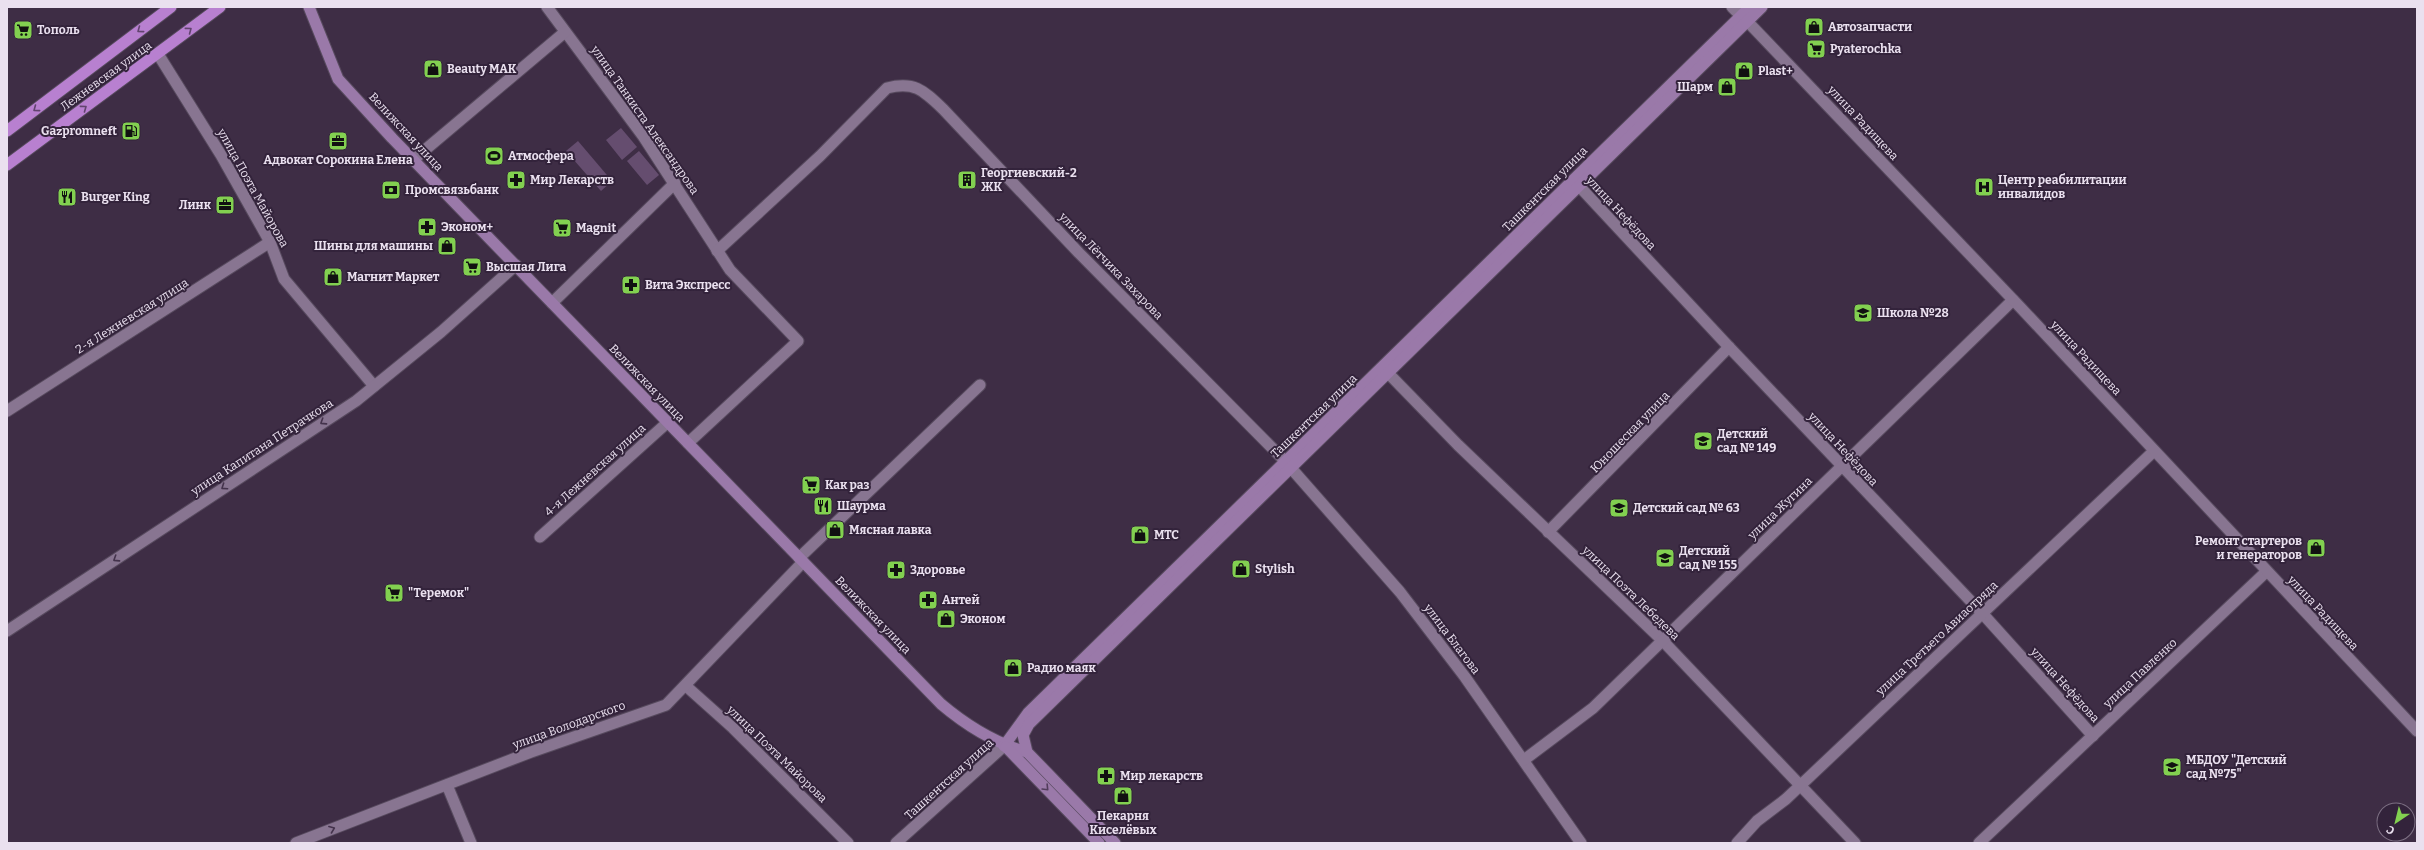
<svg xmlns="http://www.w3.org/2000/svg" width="2424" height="850" viewBox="0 0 2424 850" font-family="Bitter,serif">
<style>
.green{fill:#654d6f}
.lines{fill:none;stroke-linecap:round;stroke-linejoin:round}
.minor-casing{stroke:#574a5e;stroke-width:13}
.tertiary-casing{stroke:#574a5e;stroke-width:13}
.secondary-casing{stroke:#574a5e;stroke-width:13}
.trunk-casing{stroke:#574a5e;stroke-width:13}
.minor{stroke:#887591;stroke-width:11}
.tertiary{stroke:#887591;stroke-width:11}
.secondary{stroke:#9a79a9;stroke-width:11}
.trunk{stroke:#b880d0;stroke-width:11}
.oneway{stroke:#62446f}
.oneway2{stroke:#44334c}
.oneway3{stroke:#523d5c}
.labels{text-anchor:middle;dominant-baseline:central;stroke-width:4;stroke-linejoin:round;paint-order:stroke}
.poi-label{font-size:12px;font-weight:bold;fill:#eae0ef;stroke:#33233b;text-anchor:start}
.street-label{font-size:12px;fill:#eae0ef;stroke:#33233b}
</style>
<rect width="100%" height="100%" fill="#3e2d45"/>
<g class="green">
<polygon points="621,128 637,147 622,160 606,140"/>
<polygon points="578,141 612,181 601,191 566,151"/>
<polygon points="639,151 659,175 647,185 627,161"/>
</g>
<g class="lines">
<g class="minor-casing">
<g id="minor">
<polyline points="547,7 643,136 730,270 798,341 688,443"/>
<polyline points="158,54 221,155 270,242 284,279 374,386"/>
<polyline points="413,160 565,32"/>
<polyline points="1579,186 1729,347 1982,613 2093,736"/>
<path d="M717,251l103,-95 67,-68c27,-7 36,2 56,21l136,144 207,209"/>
<polyline points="552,303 675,183"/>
<polyline points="1388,373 1458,445 1662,640 1855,843"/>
<polyline points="7,411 270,242"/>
<polyline points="1291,468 1400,592 1465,677 1581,843"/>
<polyline points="1548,532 1729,347"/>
<polyline points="540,537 668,422"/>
<polyline points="799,558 980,385"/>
<polyline points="7,631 356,401 441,332 516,265"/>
<polyline points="686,686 733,728 848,843"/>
<polyline points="1524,760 1593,708 2013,300"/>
<polyline points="447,785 471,843"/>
<polyline points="296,843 531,752 666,705 803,562"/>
<polyline points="896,843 1004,746"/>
<polyline points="1737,843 1757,821 1786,799 2154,451"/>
<polyline points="1979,843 2266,572"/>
</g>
</g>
<g class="tertiary-casing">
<g id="tertiary">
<polyline points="1732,7 1741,16"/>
<polyline points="1747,21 2020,307 2417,731"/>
</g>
</g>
<g class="secondary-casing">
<g id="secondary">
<path d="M309,7l29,72 54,59 549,566c26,22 53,39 86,48"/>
<polyline points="1004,746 1028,713 1750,7"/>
<polyline points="1006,747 1099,843"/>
<polyline points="1115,843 1027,752 1023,735 1029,724 1762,7"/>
</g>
</g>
<g class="trunk-casing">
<g id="trunk">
<polyline points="7,131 171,7"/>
<polyline points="7,165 220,7"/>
</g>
</g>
<use href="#minor" class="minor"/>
<use href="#tertiary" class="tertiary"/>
<use href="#secondary" class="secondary"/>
<use href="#trunk" class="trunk"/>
</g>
<defs><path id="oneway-chevron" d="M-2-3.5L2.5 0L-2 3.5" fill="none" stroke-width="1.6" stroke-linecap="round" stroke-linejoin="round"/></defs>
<g class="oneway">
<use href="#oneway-chevron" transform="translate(140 30) rotate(143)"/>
<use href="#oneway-chevron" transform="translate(189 30) rotate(-37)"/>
<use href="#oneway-chevron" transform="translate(84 108) rotate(-36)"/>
<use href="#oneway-chevron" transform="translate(36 109) rotate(143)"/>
</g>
<g class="oneway2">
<use href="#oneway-chevron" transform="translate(323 422) rotate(147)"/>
<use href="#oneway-chevron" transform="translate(224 487) rotate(146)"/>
<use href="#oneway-chevron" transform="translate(116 559) rotate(147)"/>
<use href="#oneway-chevron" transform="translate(332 829) rotate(-21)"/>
</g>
<use class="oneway3" href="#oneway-chevron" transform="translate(1046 788) rotate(46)"/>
<defs>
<g id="shop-square" transform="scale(1)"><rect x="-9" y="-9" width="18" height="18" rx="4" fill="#82d050" stroke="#33233b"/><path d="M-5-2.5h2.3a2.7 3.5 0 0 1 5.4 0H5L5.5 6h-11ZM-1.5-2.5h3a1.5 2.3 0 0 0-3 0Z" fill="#111"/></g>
<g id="supermarket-square" transform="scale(1)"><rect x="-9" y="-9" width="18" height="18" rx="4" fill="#82d050" stroke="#33233b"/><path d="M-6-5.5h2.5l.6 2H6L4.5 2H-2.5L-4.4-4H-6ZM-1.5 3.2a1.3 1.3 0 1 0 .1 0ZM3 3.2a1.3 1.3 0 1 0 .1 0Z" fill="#111"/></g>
<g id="fuel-square" transform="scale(1)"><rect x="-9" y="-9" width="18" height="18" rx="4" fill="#82d050" stroke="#33233b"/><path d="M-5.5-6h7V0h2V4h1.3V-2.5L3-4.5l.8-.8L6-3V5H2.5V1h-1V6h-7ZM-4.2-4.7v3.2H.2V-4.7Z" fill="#111"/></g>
<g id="office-square" transform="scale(1)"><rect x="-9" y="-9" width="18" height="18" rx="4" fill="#82d050" stroke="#33233b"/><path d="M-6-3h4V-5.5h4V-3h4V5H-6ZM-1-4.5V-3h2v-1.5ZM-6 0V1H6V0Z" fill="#111"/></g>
<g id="stadium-square" transform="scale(1)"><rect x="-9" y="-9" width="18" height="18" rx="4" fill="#82d050" stroke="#33233b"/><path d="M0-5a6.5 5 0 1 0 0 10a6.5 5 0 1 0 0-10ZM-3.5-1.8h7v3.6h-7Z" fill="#111"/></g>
<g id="pharmacy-square" transform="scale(1)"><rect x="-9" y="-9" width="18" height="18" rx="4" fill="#82d050" stroke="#33233b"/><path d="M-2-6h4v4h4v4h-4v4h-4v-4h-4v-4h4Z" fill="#111"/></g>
<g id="building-square" transform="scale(1)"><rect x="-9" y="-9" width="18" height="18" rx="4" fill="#82d050" stroke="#33233b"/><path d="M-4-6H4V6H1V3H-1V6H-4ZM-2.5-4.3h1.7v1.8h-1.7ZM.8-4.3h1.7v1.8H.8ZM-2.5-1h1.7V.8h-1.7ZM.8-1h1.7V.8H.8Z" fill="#111"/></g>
<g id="hospital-square" transform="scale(1)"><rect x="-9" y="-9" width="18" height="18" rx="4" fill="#82d050" stroke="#33233b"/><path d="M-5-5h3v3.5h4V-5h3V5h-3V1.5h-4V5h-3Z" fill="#111"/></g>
<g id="bank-square" transform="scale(1)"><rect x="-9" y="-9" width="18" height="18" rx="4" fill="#82d050" stroke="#33233b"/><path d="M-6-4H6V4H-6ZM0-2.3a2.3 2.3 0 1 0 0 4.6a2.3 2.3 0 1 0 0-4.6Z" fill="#111"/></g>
<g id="restaurant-square" transform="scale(1)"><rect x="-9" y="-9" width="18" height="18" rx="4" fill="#82d050" stroke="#33233b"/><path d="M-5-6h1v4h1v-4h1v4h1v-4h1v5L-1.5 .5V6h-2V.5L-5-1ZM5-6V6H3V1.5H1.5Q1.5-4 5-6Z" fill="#111"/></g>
<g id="school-square" transform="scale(1)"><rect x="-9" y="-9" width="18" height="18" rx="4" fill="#82d050" stroke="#33233b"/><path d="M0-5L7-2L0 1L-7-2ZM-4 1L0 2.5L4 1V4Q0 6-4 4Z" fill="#111"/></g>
</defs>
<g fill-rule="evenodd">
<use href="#shop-square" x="1814" y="27"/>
<use href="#supermarket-square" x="23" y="30"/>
<use href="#supermarket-square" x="1816" y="49"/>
<use href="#shop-square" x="433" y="69"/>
<use href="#shop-square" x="1744" y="71"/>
<use href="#shop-square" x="1727" y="87"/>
<use href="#fuel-square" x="131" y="131"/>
<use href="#office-square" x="338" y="141"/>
<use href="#stadium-square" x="494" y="156"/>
<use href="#pharmacy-square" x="516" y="180"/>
<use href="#building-square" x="967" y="180"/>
<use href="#hospital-square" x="1984" y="187"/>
<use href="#bank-square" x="391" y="190"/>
<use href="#restaurant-square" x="67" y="197"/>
<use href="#office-square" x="225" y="205"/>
<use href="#pharmacy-square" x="427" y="227"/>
<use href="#supermarket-square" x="562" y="228"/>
<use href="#shop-square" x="447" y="246"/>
<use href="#supermarket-square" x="472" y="267"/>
<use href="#shop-square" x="333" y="277"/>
<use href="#pharmacy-square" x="631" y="285"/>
<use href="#school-square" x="1863" y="313"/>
<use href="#school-square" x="1703" y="441"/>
<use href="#supermarket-square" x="811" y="485"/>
<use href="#restaurant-square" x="823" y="506"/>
<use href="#school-square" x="1619" y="508"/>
<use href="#shop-square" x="835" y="530"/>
<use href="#shop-square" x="1140" y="535"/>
<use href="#shop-square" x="2316" y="548"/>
<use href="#school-square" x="1665" y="558"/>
<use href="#shop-square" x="1241" y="569"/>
<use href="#pharmacy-square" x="896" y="570"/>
<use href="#supermarket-square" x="394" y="593"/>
<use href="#pharmacy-square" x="928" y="600"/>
<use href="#shop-square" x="946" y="619"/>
<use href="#shop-square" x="1013" y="668"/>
<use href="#school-square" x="2172" y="767"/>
<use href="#pharmacy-square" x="1106" y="776"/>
<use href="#shop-square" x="1123" y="796"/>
</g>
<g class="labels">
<g class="poi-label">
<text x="1828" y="27">Автозапчасти</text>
<text x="37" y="30">Тополь</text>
<text x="1830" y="49">Pyaterochka</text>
<text x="447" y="69">Beauty MAK</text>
<text x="1758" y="71">Plast+</text>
<text x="1713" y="87" text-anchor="end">Шарм</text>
<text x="117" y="131" text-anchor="end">Gazpromneft</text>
<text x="508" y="156">Атмосфера</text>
<text x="338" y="160" text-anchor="middle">Адвокат Сорокина Елена</text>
<text x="981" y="173">Георгиевский-2<tspan x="981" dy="14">ЖК</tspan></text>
<text x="530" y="180">Мир Лекарств</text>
<text x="1998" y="180">Центр реабилитации<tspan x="1998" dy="14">инвалидов</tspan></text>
<text x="405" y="190">Промсвязьбанк</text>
<text x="81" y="197">Burger King</text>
<text x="211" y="205" text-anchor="end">Линк</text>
<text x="441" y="227">Эконом+</text>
<text x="576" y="228">Magnit</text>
<text x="433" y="246" text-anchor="end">Шины для машины</text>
<text x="486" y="267">Высшая Лига</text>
<text x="347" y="277">Магнит Маркет</text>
<text x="645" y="285">Вита Экспресс</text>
<text x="1877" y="313">Школа №28</text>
<text x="1717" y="434">Детский<tspan x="1717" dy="14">сад № 149</tspan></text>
<text x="825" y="485">Как раз</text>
<text x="837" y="506">Шаурма</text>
<text x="1633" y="508">Детский сад № 63</text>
<text x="849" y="530">Мясная лавка</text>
<text x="1154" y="535">МТС</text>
<text x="2302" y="541" text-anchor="end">Ремонт стартеров<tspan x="2302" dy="14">и генераторов</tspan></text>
<text x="1679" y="551">Детский<tspan x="1679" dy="14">сад № 155</tspan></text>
<text x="1255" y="569">Stylish</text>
<text x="910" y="570">Здоровье</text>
<text x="408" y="593">"Теремок"</text>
<text x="942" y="600">Антей</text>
<text x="960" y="619">Эконом</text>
<text x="1027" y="668">Радио маяк</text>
<text x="2186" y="760">МБДОУ "Детский<tspan x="2186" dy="14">сад №75"</tspan></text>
<text x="1120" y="776">Мир лекарств</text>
<text x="1123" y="816" text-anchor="middle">Пекарня<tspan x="1123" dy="14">Киселёвых</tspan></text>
</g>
<g class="street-label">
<text transform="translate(106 76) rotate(-36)">Лежневская улица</text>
<text transform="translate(645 120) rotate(55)">улица Танкиста Александрова</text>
<text transform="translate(1863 123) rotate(47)">улица Радищева</text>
<text transform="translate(406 132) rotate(47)">Велижская улица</text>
<text transform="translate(253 188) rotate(61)">улица Поэта Майорова</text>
<text transform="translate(1545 189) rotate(-45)">Ташкентская улица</text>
<text transform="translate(1621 213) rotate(47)">улица Нефёдова</text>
<text transform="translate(1111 266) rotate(46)">улица Лётчика Захарова</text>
<text transform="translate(132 316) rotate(-32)">2-я Лежневская улица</text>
<text transform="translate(2086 358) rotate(47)">улица Радищева</text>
<text transform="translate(647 383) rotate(46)">Велижская улица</text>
<text transform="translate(1314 416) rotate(-44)">Ташкентская улица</text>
<text transform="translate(1630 432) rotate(-46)">Юношеская улица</text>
<text transform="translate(262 447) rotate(-33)">улица Капитана Петрачкова</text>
<text transform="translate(1843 449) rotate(47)">улица Нефёдова</text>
<text transform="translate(595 470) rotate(-42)">4-я Лежневская улица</text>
<text transform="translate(1780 508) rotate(-44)">улица Жугина</text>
<text transform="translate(1631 593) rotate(44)">улица Поэта Лебедева</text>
<text transform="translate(2323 613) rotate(47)">улица Радищева</text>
<text transform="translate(873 615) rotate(46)">Велижская улица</text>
<text transform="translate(1937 638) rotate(-43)">улица Третьего Авиаотряда</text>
<text transform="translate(1452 639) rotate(53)">улица Благова</text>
<text transform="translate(2140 673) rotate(-43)">улица Павленко</text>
<text transform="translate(2065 685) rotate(48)">улица Нефёдова</text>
<text transform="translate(569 725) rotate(-20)">улица Володарского</text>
<text transform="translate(777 754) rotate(44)">улица Поэта Майорова</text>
<text transform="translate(949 779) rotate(-42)">Ташкентская улица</text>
</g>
</g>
<rect width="2424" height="850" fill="none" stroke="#eae0ef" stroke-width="16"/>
<g transform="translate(2396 822) rotate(215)"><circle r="19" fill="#33233b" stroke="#7c6f83"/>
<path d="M0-3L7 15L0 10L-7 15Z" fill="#82d050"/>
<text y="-6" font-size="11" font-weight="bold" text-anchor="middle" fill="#eae0ef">С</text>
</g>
</svg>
